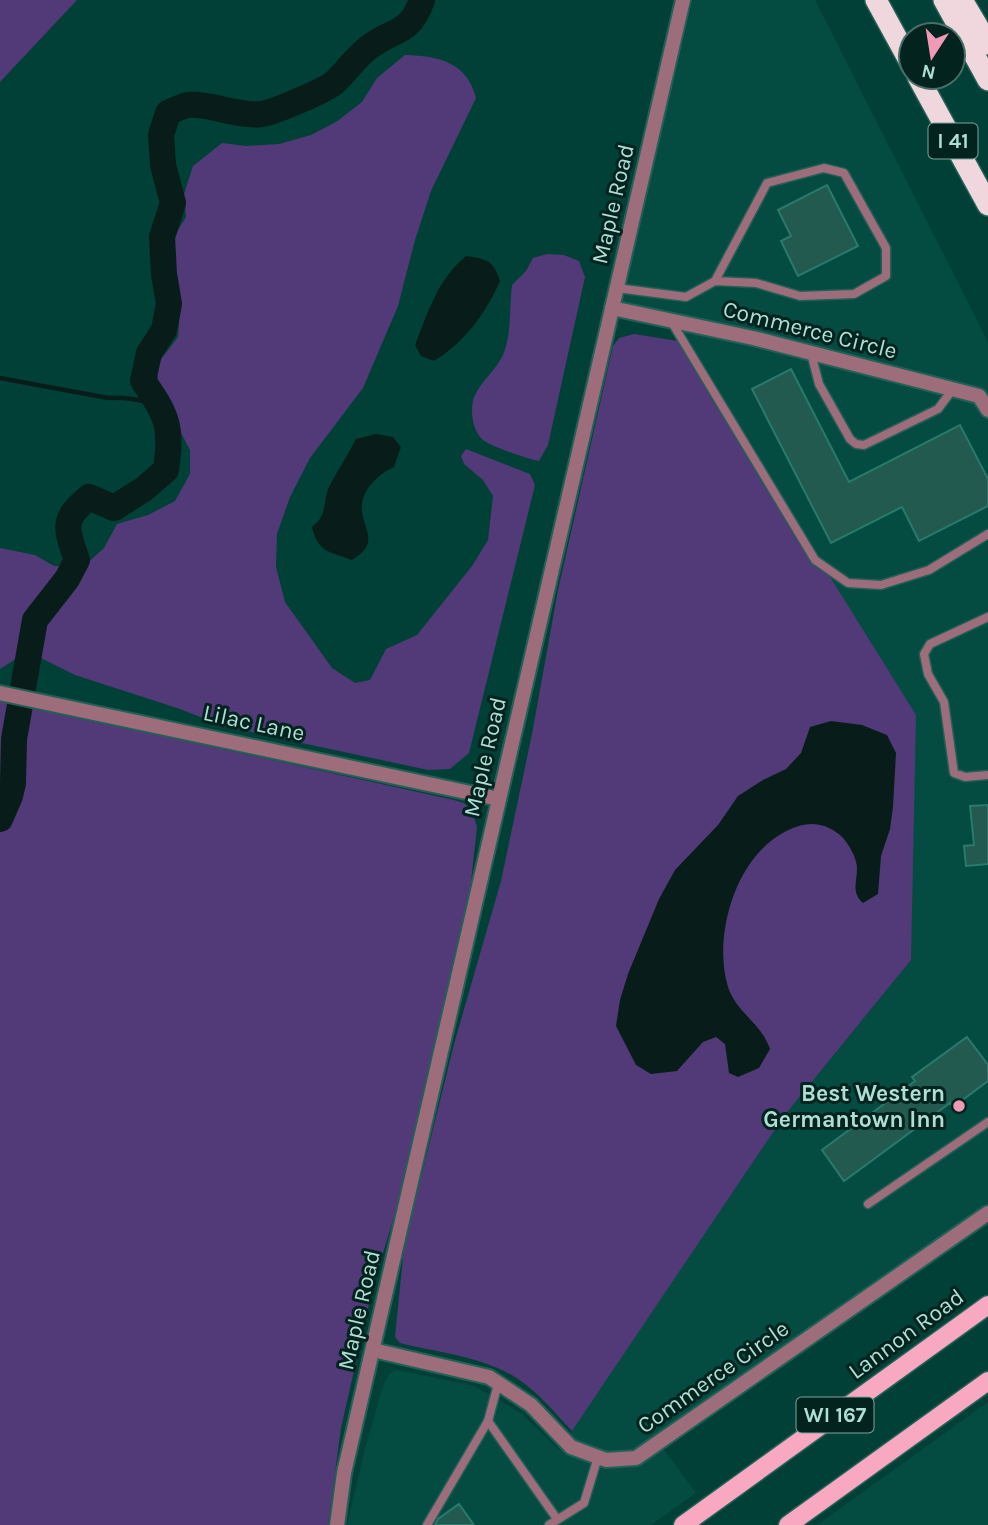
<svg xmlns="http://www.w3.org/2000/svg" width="988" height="1525" viewBox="0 0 988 1525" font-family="Karla,sans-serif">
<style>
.built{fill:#044c42}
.green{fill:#513a77}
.water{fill:#081d19}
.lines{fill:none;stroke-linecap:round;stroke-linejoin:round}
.stream{stroke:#081d19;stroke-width:4.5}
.river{stroke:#081d19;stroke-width:26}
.building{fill:#225a50;stroke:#287a6c;stroke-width:2}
.lane-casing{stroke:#236056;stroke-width:11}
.street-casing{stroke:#236056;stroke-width:18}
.primary-casing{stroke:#236056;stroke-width:21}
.highway-casing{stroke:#236056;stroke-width:24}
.lane{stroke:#9e6d7b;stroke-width:8}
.street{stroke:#9e6d7b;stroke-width:14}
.primary{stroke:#f9a8c1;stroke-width:18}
.highway{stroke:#f0d7de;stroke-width:21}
.poi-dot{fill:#f09ab5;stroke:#02231e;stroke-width:2.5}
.labels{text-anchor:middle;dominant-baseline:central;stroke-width:6;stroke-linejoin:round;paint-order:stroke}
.shield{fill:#02231e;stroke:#7ba69d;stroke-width:2}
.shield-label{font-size:21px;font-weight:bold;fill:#afded4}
.street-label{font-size:23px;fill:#afded4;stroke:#02231e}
.poi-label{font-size:23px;font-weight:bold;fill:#afded4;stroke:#02231e;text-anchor:end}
</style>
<rect width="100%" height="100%" fill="#004037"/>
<g class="built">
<polygon points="693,0 815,0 988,342 988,1203 656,1439 696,1493 651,1525 347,1525 366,1445 384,1383 390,1373 397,1370 474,1386 522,1414 559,1450 784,1116 911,960 795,561 676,326 618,313"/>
<polygon points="988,1402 988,1525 817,1525"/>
</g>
<g class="green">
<polygon points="0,0 77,0 0,82"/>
<path d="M405,55c34,1 62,7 71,43l-45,93 -16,49 -17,66 -35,82 -53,70 -20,39 -13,37 -1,33 9,35 47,66 23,15 15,-3 16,-31 31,-14 55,-69 16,-26 5,-44 -10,-16 -19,-16 -3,-8 5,-7 64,25 5,11 -66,268 -19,16 -22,1 -205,-44 -43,-17 -105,-34 -34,-17 -22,-1 -19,12v-121l35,7 19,11h30l20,-18 13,-24 31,-9 27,-14 15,-27v-24l-30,-57 -4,-27 22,-29 2,-28 -6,-17 -4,-49 16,-26 -2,-23 9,-28 29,-23 24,3 33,-2 32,-9 25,-13 26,-20 15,-24z"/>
<path d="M547,254l17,1 15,6 6,16 -37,168 -9,16c-11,-2 -47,-14 -56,-21 -11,-9 -14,-33 -8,-45 8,-16 21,-25 28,-40 9,-21 6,-48 9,-70l14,-14 7,-13z"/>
<path d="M634,334l50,8 232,373 -5,245 -127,156 -212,315c-17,-18 -33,-38 -54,-52 -35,-23 -79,-26 -118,-36l-5,-6 9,-90 50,-203 47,-163 31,-147 26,-144 55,-244 6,-8z"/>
<polygon points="0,700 454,800 464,803 472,811 477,827 468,909 406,1177 373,1286 341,1428 328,1525 0,1525"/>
</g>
<g class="water">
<path d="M466,256c21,3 27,4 34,25 -14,32 -35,61 -66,80l-13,-5 -6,-11c13,-33 23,-66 51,-89z"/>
<path d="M376,434l17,3 8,10 -7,20c-14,6 -31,21 -32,38 -2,23 21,36 -10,55 -23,-9 -34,-7 -40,-33 18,-14 9,-27 19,-44 8,-14 17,-29 25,-44z"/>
<path d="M831,721l31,4 25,10 9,18 -3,54 -3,22 -9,27 -3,38 -15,9c-12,-10 -6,-21 -6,-35 0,-10 -9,-26 -17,-33 -20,-16 -38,-13 -59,-1 -47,27 -68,104 -53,153 8,25 34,37 42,62l-11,19 -21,9 -9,-4 -4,-29 -9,-7 -13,5 -26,29 -26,3 -15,-9 -20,-39 4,-26 8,-26 31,-75 16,-29 43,-45 20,-29 25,-16 23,-11 15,-16 9,-26z"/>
</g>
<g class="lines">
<path class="stream" d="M0,378l108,20c19,-1 36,2 53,9"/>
<path class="river" d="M0,819l10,-23 3,-13 1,-44 21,-119 32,-41 10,-19c-11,-32 -16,-40 12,-63l25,11 30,-19 22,-19c6,-43 2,-54 -23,-89l6,-28 15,-23 5,-26 -5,-30 -2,-37 11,-34 -10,-38 -2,-30 7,-22c6,-3 14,-7 20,-8 24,-2 48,12 74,9 12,-2 65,-24 73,-32 12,-11 20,-24 33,-34 26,-20 41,-12 54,-48"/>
</g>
<g class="building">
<polygon points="827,185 858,246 798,276 781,241 791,236 778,210"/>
<polygon points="791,369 849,482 960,425 988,479 988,506 919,541 902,507 831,543 752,389"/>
<polygon points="988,805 988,864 966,866 964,846 974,845 970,806"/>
<polygon points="967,1037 988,1065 988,1081 953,1107 950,1103 844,1181 822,1150 915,1081 912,1077"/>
<polygon points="459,1504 474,1525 435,1525 438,1519"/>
</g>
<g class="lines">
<g class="lane-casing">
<g id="lane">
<polyline points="617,288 686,297 715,281 767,183 824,168 844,173 886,248 886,276 854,294 800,296 756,283 715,281"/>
<polyline points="671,321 815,560 848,583 881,585 929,570 988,534"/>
<polyline points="811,353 819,384 850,439 856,444 864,445 938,409 953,389"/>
<polyline points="988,617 930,644 924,654 928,674 944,702 954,773 965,777 988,775"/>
<polyline points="868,1204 988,1122"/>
<polyline points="488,1421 557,1519"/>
<polyline points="427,1525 488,1421 498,1384"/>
<polyline points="549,1525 584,1503 598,1457"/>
</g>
</g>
<g class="street-casing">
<g id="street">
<polyline points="612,308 753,338 979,396 988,410"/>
<polyline points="0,693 499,799"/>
<polyline points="373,1350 489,1377 531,1405 571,1447 606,1460 636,1458 988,1213"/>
<polyline points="337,1525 344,1473 683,0"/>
</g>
</g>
<g class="primary-casing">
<g id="primary">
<polyline points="683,1525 988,1305"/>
<polyline points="788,1525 988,1381"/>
</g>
</g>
<g class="highway-casing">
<g id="highway">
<polyline points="876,0 911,64"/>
<polyline points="944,0 988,80"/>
<polyline points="962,0 988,44"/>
<polyline points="918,77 988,205"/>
</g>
</g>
<use href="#lane" class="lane"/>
<use href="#street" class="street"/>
<use href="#primary" class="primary"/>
<use href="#highway" class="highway"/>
</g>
<circle class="poi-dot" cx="959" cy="1106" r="7"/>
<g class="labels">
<g class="shield">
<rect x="928.5" y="123.5" width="49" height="35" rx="5"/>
<rect x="796.5" y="1397.5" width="77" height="35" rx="5"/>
</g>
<g class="shield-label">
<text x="953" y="141">I 41</text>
<text x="835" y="1415">WI 167</text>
</g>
<g class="street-label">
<text transform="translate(613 204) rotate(-77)">Maple Road</text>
<text transform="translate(810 330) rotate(14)">Commerce Circle</text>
<text transform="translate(254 723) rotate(12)">Lilac Lane</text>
<text transform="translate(485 757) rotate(-77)">Maple Road</text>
<text transform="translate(359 1310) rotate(-77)">Maple Road</text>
<text transform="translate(906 1334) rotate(-36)">Lannon Road</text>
<text transform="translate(713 1377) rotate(-35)">Commerce Circle</text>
</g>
<g class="poi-label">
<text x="945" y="1093">Best Western<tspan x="945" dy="26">Germantown Inn</tspan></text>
</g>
</g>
<g transform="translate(932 56) rotate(192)"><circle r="33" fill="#02231e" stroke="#476e67" stroke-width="2"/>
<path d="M0-5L12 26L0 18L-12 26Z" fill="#f09ab5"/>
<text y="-10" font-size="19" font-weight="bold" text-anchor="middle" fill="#afded4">N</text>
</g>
</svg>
